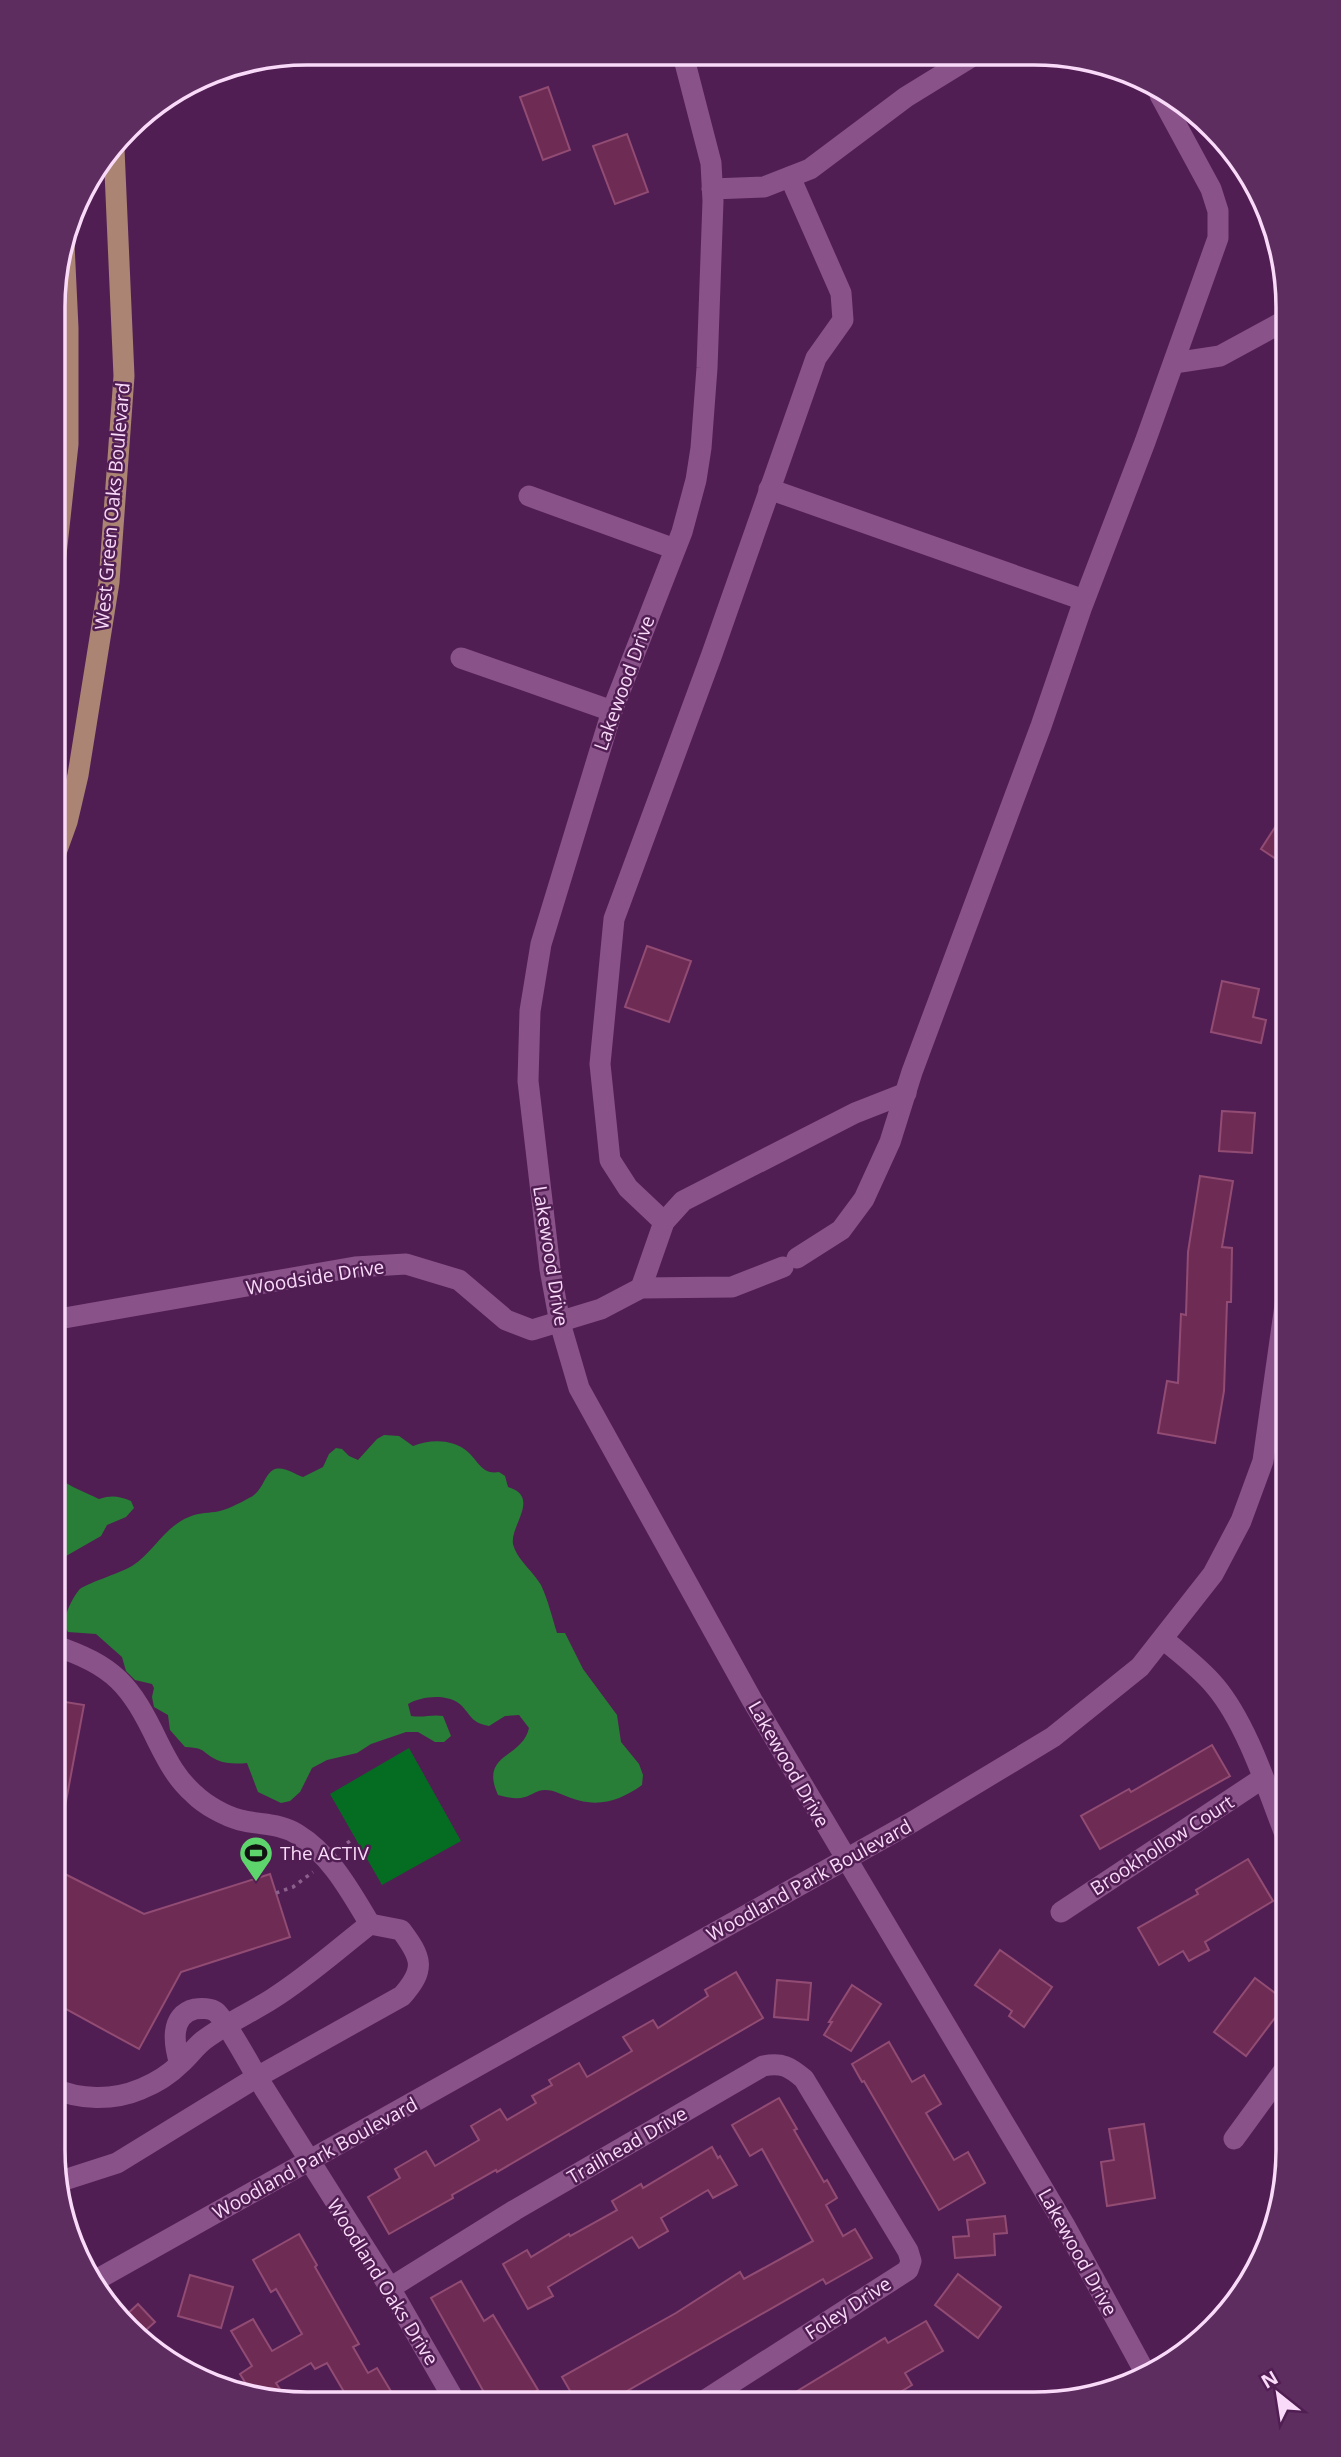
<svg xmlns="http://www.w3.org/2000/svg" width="1341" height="2457" viewBox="0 0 1341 2457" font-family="'Open Sans',sans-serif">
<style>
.green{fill:#046d21}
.forest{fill:#287e36}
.building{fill:#6e2c54;stroke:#924c74;stroke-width:2}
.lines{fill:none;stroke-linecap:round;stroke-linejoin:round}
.path{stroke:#8c608d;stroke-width:3.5;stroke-dasharray:3.5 5;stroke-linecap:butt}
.minor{stroke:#89538a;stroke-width:21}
.major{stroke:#ab8473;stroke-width:21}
.labels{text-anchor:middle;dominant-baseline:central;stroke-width:5;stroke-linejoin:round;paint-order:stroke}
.street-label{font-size:19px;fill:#f9daf9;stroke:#511e53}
.poi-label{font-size:19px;fill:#f9daf9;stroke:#511e53;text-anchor:start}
.rim{fill:none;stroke:#f9daf9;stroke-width:3.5}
</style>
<rect width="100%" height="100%" fill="#511e53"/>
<polygon class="green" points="409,1748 461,1841 382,1885 330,1794"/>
<g class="forest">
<path d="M384,1435l15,1 14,10c18,-7 40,-7 55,6 11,10 14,23 31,20l6,4 3,11c33,10 2,38 5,57 4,16 20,27 28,41 7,15 11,32 16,48h8l18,36 34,46 4,27 18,22 4,11 -1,10c-22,16 -45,23 -71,13 -9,-3 -16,-8 -26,-8 -8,0 -13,5 -20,7 -9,3 -18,0 -27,-2 -19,-42 24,-36 31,-67l-10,-13 -14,1 -16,10c-18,-4 -16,-8 -27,-20 -13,-13 -40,-10 -54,-2l3,12c13,2 21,-2 32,0l8,20 -7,6h-9l-17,-10h-12l-35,12 -14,9 -30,7 -15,8 -12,24 -10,9 -9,2 -23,-11 -11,-29c-10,1 -21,1 -30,-3 -16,-8 -10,-12 -32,-13l-15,-17 -2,-15 -14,-8 -2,-10 2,-9 -2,-4 -17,-4 -9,-9 -4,-14 -26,-23 -28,-2 -5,-9c4,-12 8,-23 16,-33 5,-6 42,-17 53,-24 22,-14 32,-39 57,-49 8,-4 17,-4 26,-5 10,-1 25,-9 34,-14 14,-6 15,-23 24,-28 9,-5 21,4 30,7l20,-10 6,-13 7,-6 6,1 7,7 9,4 19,-21z"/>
<path d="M53,1472c9,12 32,20 46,27 12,-4 20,-3 32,2l3,7 -8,9 -19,8 -6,11 -42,24h-6z"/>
</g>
<g class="building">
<polygon points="548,87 570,150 543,160 520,97"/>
<polygon points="627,134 648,192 615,204 593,146"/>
<polygon points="1288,807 1288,867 1261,849"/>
<polygon points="647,946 691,961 669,1022 625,1007"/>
<polygon points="1222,981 1259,989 1253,1017 1266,1020 1261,1043 1211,1032"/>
<polygon points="1222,1111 1255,1113 1252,1153 1219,1151"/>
<polygon points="1200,1176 1233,1181 1222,1247 1232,1248 1231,1302 1227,1302 1224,1391 1215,1443 1158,1433 1167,1381 1178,1383 1181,1314 1186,1315 1188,1252"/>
<polygon points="53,1700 84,1705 61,1828 53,1827"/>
<polygon points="1212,1745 1230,1776 1100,1849 1081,1816 1129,1789 1131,1792"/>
<polygon points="1248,1859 1273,1901 1205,1942 1209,1950 1189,1961 1183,1951 1159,1965 1138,1928 1198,1894 1196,1890"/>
<polygon points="53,1868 144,1914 270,1874 290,1937 181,1972 139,2049 53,2002"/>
<polygon points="1000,1950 1052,1987 1024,2027 1009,2016 1012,2011 975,1985"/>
<polygon points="736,1972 763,2018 497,2172 496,2170 452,2195 453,2198 389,2234 368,2197 400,2178 395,2169 426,2151 435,2166 479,2140 471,2126 500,2109 507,2120 536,2103 532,2096 552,2085 549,2080 579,2063 587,2077 632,2051 623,2037 653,2020 658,2028 708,1996 705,1990"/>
<polygon points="1255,1978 1287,2002 1246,2056 1214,2032"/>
<polygon points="777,1980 811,1983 808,2020 774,2017"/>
<polygon points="852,1985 881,2004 851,2051 824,2035 832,2022 829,2022"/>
<polygon points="889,2042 912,2082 924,2075 941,2104 926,2113 954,2160 968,2152 985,2183 939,2210 864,2081 862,2082 852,2064"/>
<polygon points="779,2098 797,2129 794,2130 824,2182 827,2180 837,2198 826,2205 843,2236 855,2229 872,2258 826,2284 823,2279 606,2403 577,2403 562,2377 676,2313 740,2272 744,2279 813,2241 762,2149 750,2156 732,2125"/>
<polygon points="1144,2124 1155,2198 1107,2206 1101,2162 1114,2160 1109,2129"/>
<polygon points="712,2147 718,2158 720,2156 737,2185 713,2198 708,2190 661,2218 668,2231 639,2248 632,2237 548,2287 553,2296 528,2309 503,2264 527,2250 531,2257 569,2234 570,2236 617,2210 612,2201 641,2184 643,2188"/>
<polygon points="1005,2216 1007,2233 994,2234 995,2255 955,2258 953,2237 969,2236 967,2220"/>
<polygon points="299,2234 317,2265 315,2267 359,2344 353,2347 368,2373 377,2368 398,2403 350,2402 327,2363 315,2369 311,2363 276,2383 285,2397 277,2402 239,2393 248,2387 240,2374 252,2366 231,2331 253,2319 272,2351 302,2334 276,2289 271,2292 253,2260"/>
<polygon points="958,2274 1001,2307 978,2338 935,2305"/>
<polygon points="190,2275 233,2287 221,2328 178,2316"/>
<polygon points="461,2281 484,2321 493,2315 538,2390 516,2403 490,2403 431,2298"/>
<polygon points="138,2304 155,2322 137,2338 123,2318"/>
<polygon points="926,2321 943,2351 905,2373 912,2385 882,2403 877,2394 859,2404 776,2404 885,2338 888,2343"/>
</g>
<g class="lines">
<g class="path">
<polyline points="340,1848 353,1839"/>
<polyline points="276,1893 293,1887 313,1872"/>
</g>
<g class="minor">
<polyline points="683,55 711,163 713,201 707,368 701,448 696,480 682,532 612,711 541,944 530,1011 528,1081 550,1269 560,1323 579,1388 752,1700 1064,2224 1147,2376"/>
<polyline points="712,189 764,187 810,169 906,97 971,57"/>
<polyline points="1174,363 1220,356 1288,319"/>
<polyline points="769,489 1084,600"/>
<polyline points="529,496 675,549"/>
<polyline points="461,658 612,711"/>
<polyline points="664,1222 628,1188 610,1160 600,1064 614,919 712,654 816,358 843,320 841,293 790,177"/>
<polyline points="797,1258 841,1230 864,1199 890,1142 912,1072 1041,726 1081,609 1145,442 1218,238 1218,211 1211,189 1160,95"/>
<polyline points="641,1288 664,1222 683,1201 855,1113 906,1093"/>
<polyline points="53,1320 355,1267 406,1264 459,1280 506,1320 532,1330 601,1309 641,1288 732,1287 783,1267"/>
<path d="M1163,1639c18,15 37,29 52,47 33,39 54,108 73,156"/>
<path d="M53,1645c62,21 77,39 105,97 10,20 19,37 36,52 11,11 31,22 46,26 19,5 40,3 57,14 34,21 53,57 73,90"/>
<polyline points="1061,1912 1263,1778"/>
<path d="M53,2088c26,12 60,13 88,1 15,-6 28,-14 40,-26 8,-7 14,-16 23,-23 21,-16 46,-27 68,-41 35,-22 66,-50 98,-75l31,6c21,28 25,39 1,66l-145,81c-7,-12 -32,-58 -41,-65 -5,-4 -15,-4 -21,-3 -26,6 -21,36 -15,55"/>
<polyline points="1234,2139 1288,2065"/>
<polyline points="58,2182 117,2163 257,2077 390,2288 456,2403"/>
<polyline points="98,2279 914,1821 1053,1737 1140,1667 1213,1574 1241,1521 1263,1461 1288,1284"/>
<path d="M390,2288l125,-78 248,-144c19,-4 27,1 41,13l104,172 3,10 -3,9 -209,134"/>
</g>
<g class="major">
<polyline points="54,573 68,444 68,328 64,244"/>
<polyline points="54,858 67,822 78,775 109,582 124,376 114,149"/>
</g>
</g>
<defs>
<g id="stadium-pin" transform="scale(1.75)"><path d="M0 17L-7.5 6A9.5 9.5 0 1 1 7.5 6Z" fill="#5dd56c" stroke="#511e53"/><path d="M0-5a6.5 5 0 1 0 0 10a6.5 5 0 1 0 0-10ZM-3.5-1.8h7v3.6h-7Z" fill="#111"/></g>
</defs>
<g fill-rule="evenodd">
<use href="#stadium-pin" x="256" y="1853"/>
</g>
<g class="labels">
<g class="street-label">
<text transform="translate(112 506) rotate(-85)">West Green Oaks Boulevard</text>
<text transform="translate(624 683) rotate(-70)">Lakewood Drive</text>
<text transform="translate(551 1256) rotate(81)">Lakewood Drive</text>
<text transform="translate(315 1277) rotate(-9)">Woodside Drive</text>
<text transform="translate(789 1764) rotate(60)">Lakewood Drive</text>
<text transform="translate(1162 1845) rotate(-33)">Brookhollow Court</text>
<text transform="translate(809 1880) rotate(-29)">Woodland Park Boulevard</text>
<text transform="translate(627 2145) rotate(-30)">Trailhead Drive</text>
<text transform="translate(315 2158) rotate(-29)">Woodland Park Boulevard</text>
<text transform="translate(1078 2252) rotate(61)">Lakewood Drive</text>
<text transform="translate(383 2282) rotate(58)">Woodland Oaks Drive</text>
<text transform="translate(848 2308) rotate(-33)">Foley Drive</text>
</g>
<g class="poi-label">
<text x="280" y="1853">The ACTIV</text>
</g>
</g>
<path d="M0 0H1341V2457H0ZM307 65H1034A242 242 0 0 1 1276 307V2150A242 242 0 0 1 1034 2392H307A242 242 0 0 1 65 2150V307A242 242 0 0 1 307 65Z" fill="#5e2d60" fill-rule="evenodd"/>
<path class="rim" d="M307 65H1034A242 242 0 0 1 1276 307V2150A242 242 0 0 1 1034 2392H307A242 242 0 0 1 65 2150V307A242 242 0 0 1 307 65Z"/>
<g transform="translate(1278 2394) rotate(330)" stroke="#511e53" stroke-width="5" paint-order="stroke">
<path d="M0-5L12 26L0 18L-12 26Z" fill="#f9daf9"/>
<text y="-10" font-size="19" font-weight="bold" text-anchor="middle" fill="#f9daf9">N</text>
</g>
</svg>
